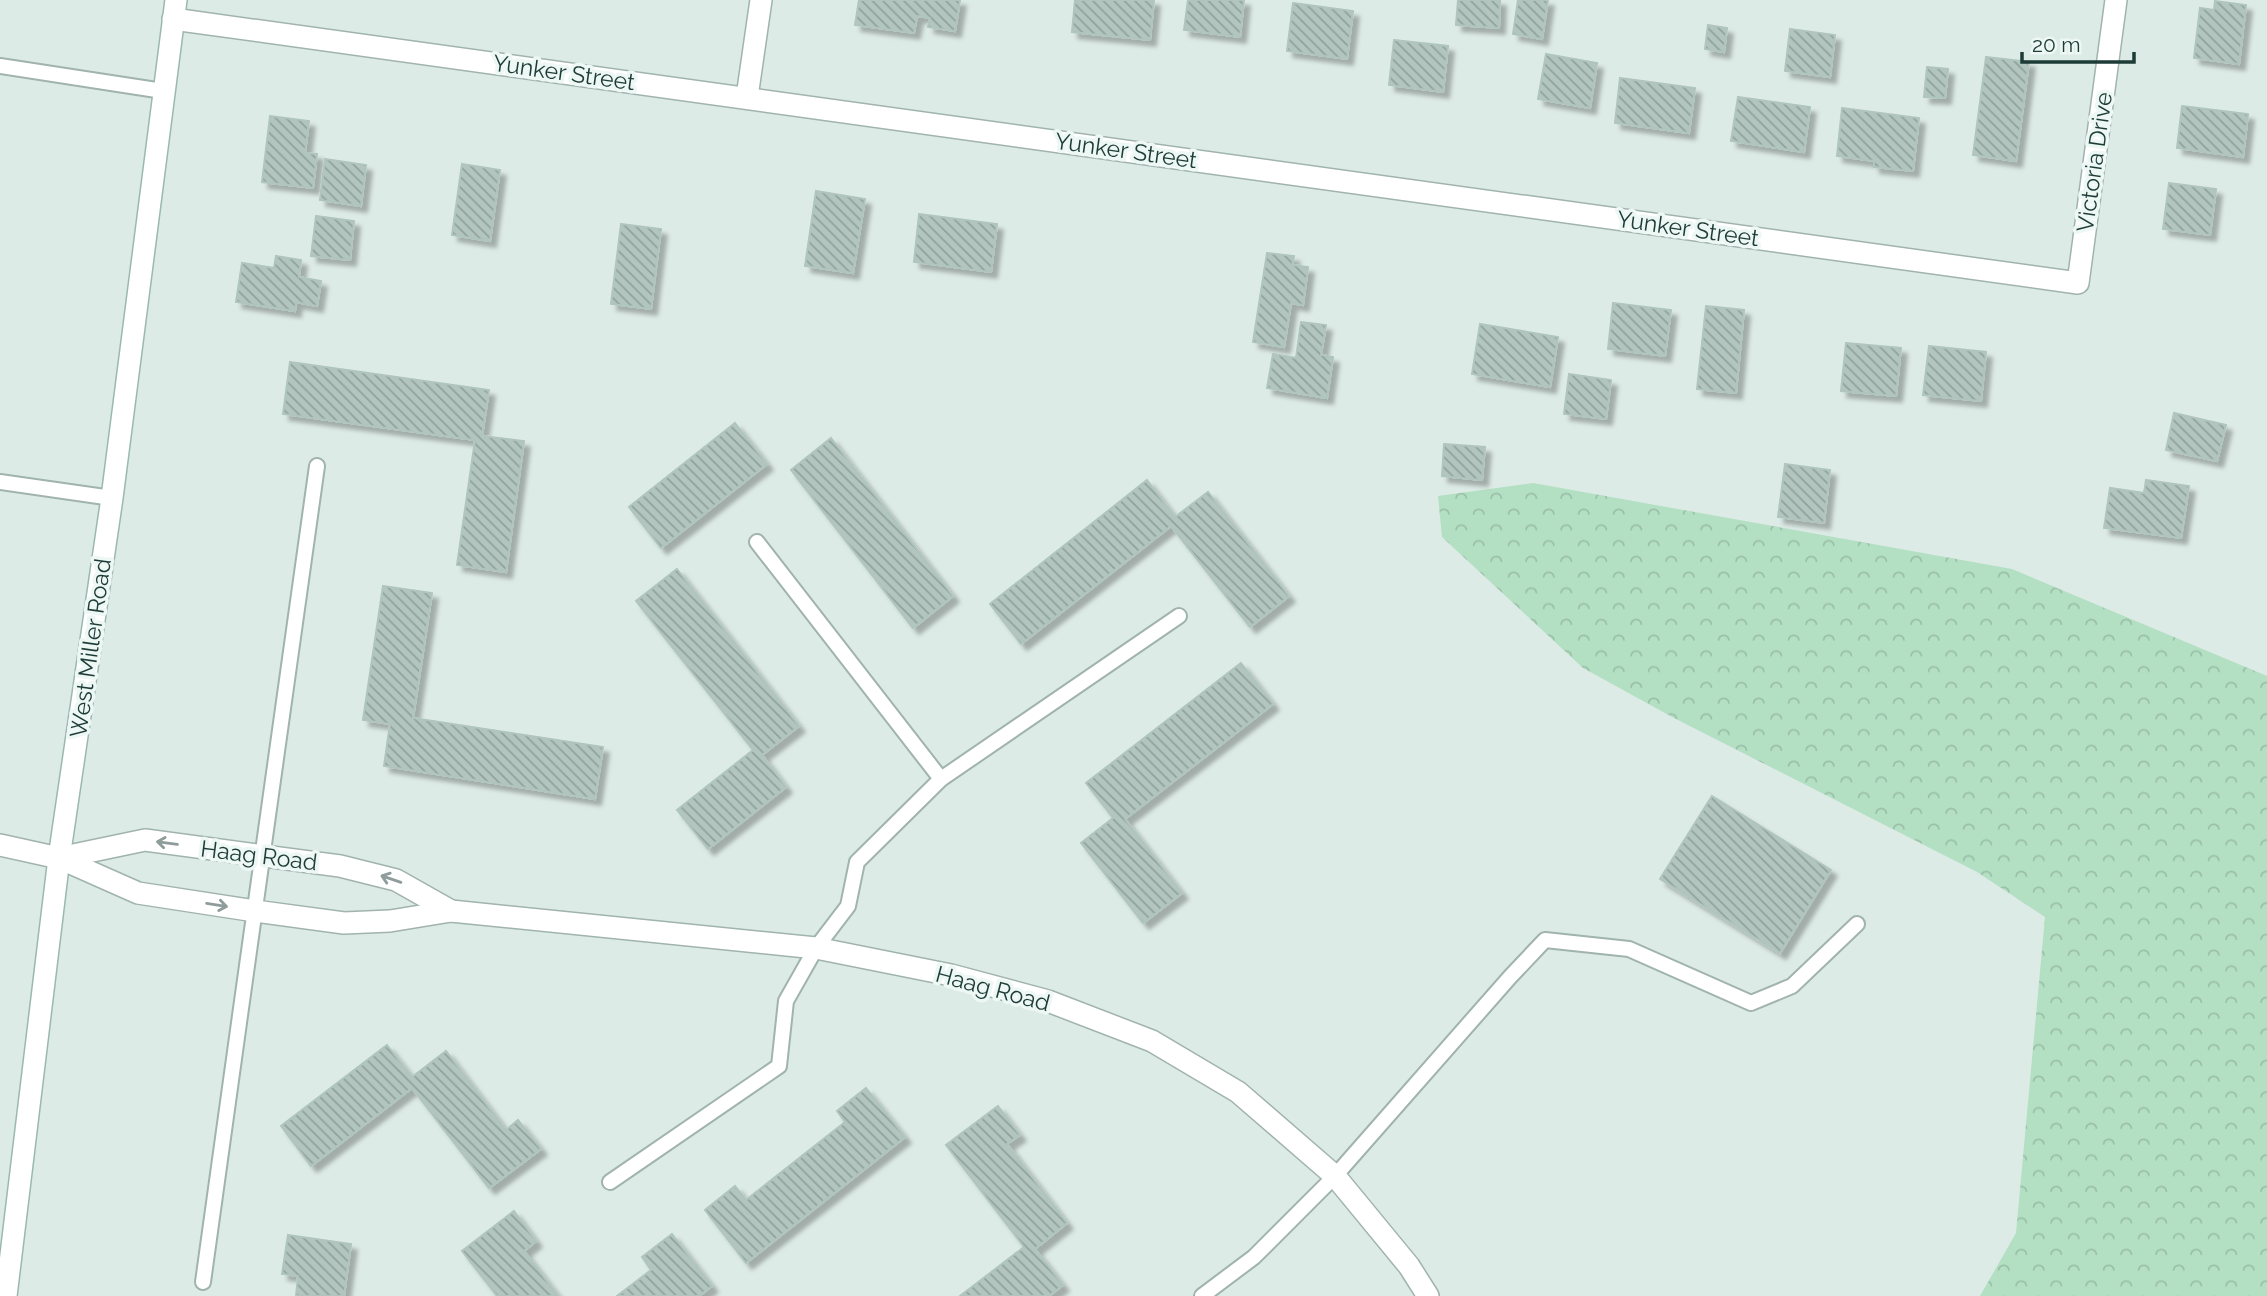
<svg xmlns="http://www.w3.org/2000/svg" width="2267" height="1296" viewBox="0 0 2267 1296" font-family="Raleway,sans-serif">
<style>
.forest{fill:url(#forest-crowns)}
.building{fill:url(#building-back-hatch);stroke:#afc5be;stroke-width:2;filter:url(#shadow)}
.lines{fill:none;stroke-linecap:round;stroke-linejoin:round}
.lane-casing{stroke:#a0b3ae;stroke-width:18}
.street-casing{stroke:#a0b3ae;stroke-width:24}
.secondary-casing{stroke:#9bb8b0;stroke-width:24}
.lane{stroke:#fff;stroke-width:14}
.street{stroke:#fff;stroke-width:21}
.secondary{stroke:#fff;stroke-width:21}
.oneway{stroke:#8e9d9b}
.labels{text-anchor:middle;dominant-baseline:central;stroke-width:7;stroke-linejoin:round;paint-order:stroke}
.street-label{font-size:23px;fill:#1d3b37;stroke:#edf7f3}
</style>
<defs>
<pattern id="forest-crowns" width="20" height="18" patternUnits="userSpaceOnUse" patternTransform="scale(1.75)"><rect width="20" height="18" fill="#b3dfc3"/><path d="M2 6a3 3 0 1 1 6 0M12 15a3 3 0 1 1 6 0" fill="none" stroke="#9ac0a8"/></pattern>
<pattern id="building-back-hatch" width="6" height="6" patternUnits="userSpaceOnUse" patternTransform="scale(1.75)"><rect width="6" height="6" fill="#b2c6bf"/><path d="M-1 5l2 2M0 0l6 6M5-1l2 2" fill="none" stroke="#90a29c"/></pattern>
<filter id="shadow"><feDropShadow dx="6" dy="6" stdDeviation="2" flood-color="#0004"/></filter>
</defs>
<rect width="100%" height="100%" fill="#ddebe6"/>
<polygon class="forest" points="1533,483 2012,569 2267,676 2267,1296 1980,1296 2016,1233 2045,917 1977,872 1674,718 1583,668 1442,537 1438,496"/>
<g class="building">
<polygon points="859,0 960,0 955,31 928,27 930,18 917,16 914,33 855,25"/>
<polygon points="1075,0 1154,0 1150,40 1072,32"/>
<polygon points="1188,0 1244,0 1240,37 1184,30"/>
<polygon points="1458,0 1500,0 1499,28 1456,25"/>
<polygon points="1518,0 1548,0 1542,39 1513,34"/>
<polygon points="2215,1 2246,5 2239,64 2194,58 2200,8 2214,10"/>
<polygon points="1293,3 1353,11 1347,59 1287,51"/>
<polygon points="1708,25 1727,28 1724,52 1705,49"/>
<polygon points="1790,29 1835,35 1830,77 1785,71"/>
<polygon points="1394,40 1448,46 1443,92 1389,85"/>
<polygon points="1546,54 1597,63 1590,108 1538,99"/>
<polygon points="1986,57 2029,62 2016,161 1973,155"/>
<polygon points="1927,67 1948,69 1945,98 1924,97"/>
<polygon points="1620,78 1695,88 1689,133 1615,123"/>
<polygon points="1738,97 1810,107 1804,152 1731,141"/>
<polygon points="2182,106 2248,114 2243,157 2177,148"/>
<polygon points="1842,108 1919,118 1913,171 1874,167 1874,161 1837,156"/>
<polygon points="270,116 309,121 305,153 317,154 313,188 262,182"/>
<polygon points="325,159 366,165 361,206 320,200"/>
<polygon points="462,164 500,170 490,241 452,235"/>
<polygon points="2169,183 2216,189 2210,235 2163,229"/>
<polygon points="816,191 865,199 853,273 805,266"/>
<polygon points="919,214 997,224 991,272 914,262"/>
<polygon points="316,216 354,221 350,260 311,256"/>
<polygon points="621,224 661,229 651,309 611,304"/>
<polygon points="1267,253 1294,256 1292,265 1308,267 1303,305 1291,303 1284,347 1253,342"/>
<polygon points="276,256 301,260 299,277 321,281 317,306 296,302 295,311 236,302 242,263 274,268"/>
<polygon points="1613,303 1671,310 1665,356 1608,349"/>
<polygon points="1706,306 1744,310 1736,393 1697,389"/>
<polygon points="1301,322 1326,325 1321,355 1333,357 1327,398 1267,388 1273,354 1296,358"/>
<polygon points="1480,324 1558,337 1550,387 1472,374"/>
<polygon points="1846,343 1901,348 1896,396 1841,391"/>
<polygon points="1929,346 1986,352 1981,401 1923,395"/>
<polygon points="290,362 489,390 482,436 524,441 506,572 457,565 475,440 283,414"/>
<polygon points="1569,374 1611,380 1606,419 1564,414"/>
<polygon points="2174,413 2226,425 2217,461 2166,450"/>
<polygon points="735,423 767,464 661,548 629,507"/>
<polygon points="831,438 953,596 913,628 791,470"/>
<polygon points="1444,444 1485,447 1482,480 1442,476"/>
<polygon points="1785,464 1830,470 1824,523 1778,517"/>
<polygon points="1147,480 1175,517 1208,492 1289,596 1250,627 1171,526 1021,644 990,604"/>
<polygon points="2146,480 2189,486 2181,538 2104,528 2110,488 2144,493"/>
<polygon points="677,569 799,726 762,755 786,787 708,849 677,810 753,750 636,601"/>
<polygon points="383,586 432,593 413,718 603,747 595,799 384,766 390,724 363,720"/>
<polygon points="1241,663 1273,704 1125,819 1182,893 1143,923 1081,843 1113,818 1086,783"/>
<polygon points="1712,796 1831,870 1780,953 1660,879"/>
<polygon points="387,1045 412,1077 446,1051 506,1130 518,1120 541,1149 489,1188 412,1088 311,1166 281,1126"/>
<polygon points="866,1088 905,1137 746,1263 705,1210 735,1186 746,1200 845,1122 837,1111"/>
<polygon points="998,1106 1020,1135 1007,1144 1067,1223 1035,1249 1063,1285 1049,1296 960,1296 1024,1247 946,1145"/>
<polygon points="514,1211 536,1241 524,1251 558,1296 497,1296 462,1251"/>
<polygon points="672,1234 712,1286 699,1296 617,1296 651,1270 642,1257"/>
<polygon points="288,1235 351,1244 344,1296 296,1296 298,1276 282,1274"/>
</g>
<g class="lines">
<g class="lane-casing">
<g id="lane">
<polyline points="0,66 163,91"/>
<polyline points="0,482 112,498"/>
<polyline points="757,542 941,779"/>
<polyline points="610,1182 779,1066 786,1001 816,948 848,906 857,862 941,779 1179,616"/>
<path d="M203,1282c38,-272 75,-544 114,-816"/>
<polyline points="1202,1296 1254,1257 1335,1176 1510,977 1545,940 1629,949 1751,1003 1792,986 1857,924"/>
</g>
</g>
<g class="street-casing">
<g id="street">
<polyline points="173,19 2078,283 2116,0"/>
<polyline points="747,97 761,0"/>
<polyline points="0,845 59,858 138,893 255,911 344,923 390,921 451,911 816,948 951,975 1048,1001 1152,1041 1238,1092 1335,1176 1409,1266 1428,1296"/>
<polyline points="59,858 145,840 340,866 396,880 451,911"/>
</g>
</g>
<g class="secondary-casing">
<polyline id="secondary" points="6,1296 59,858 112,498 176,0"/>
</g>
<use href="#lane" class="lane"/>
<use href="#street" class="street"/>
<use href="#secondary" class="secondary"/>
</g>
<defs><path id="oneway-shaft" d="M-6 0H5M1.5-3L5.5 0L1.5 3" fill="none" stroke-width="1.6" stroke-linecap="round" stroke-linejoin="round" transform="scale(1.75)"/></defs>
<g class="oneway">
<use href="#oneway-shaft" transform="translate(167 843) rotate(-172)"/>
<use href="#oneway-shaft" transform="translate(391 879) rotate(-161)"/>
<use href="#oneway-shaft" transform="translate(217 905) rotate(9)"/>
</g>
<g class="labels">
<g class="street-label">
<text transform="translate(564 72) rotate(8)">Yunker Street</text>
<text transform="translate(1126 150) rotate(8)">Yunker Street</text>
<text transform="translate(2094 162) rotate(-82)">Victoria Drive</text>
<text transform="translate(1688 228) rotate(8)">Yunker Street</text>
<text transform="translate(90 648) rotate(-82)">West Miller Road</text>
<text transform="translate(259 855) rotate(7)">Haag Road</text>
<text transform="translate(993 988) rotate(15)">Haag Road</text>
</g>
</g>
<path d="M2022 52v10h112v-10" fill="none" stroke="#1d3b37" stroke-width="3.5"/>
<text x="2032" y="52" font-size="21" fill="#1d3b37" stroke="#edf7f3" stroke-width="5" paint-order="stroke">20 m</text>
</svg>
